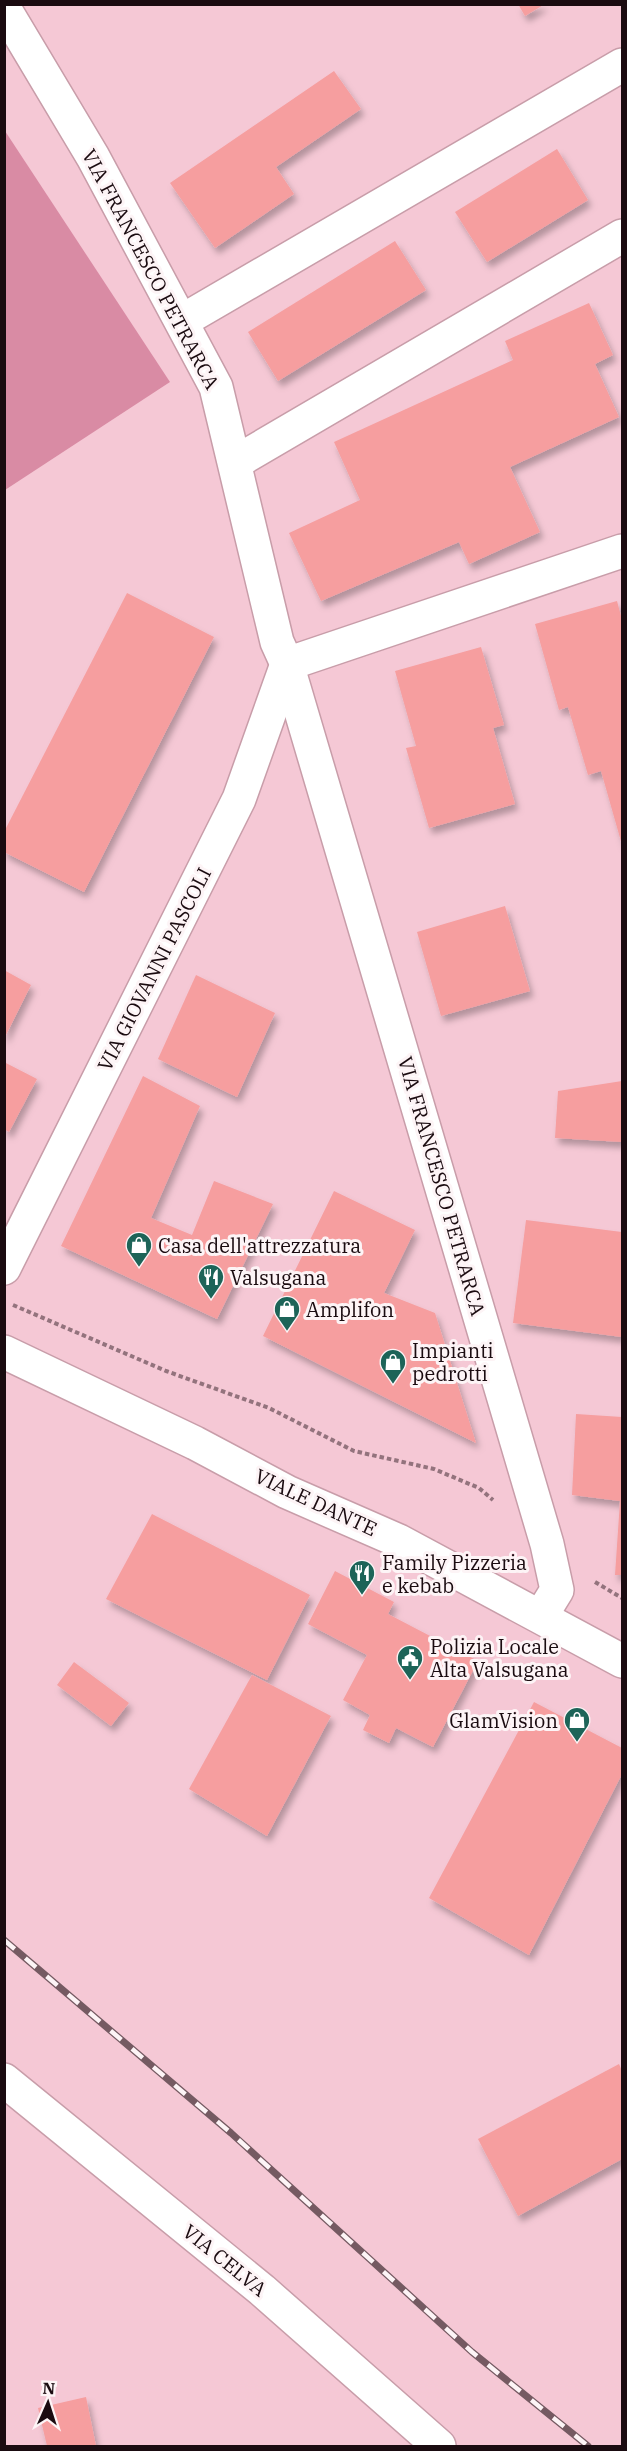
<svg xmlns="http://www.w3.org/2000/svg" width="627" height="2451" viewBox="0 0 627 2451" font-family="'IBM Plex Serif',serif">
<style>
.green{fill:#d98ba4}
.building{fill:#f69e9f;filter:url(#shadow)}
.lines{fill:none;stroke-linecap:round;stroke-linejoin:round}
.street-casing{stroke:#c89da9;stroke-width:36}
.secondary-casing{stroke:#c89da9;stroke-width:36}
.path{stroke:#93737d;stroke-width:4;stroke-dasharray:4.5 3;stroke-linecap:butt}
.street{stroke:#fff;stroke-width:33}
.secondary{stroke:#fff;stroke-width:33}
.rail-casing{stroke:#755a62;stroke-width:7}
.rail{stroke:#fdf4f6;stroke-width:4.5;stroke-dasharray:14;stroke-linecap:butt}
.labels{text-anchor:middle;dominant-baseline:central;stroke-width:6;stroke-linejoin:round;paint-order:stroke}
.street-label{font-size:20px;fill:#1a0b10;stroke:#fdf4f6}
.poi-label{font-size:20px;fill:#1a0b10;stroke:#fdf4f6;text-anchor:start}
</style>
<defs>
<filter id="shadow"><feDropShadow dx="3.5" dy="6" stdDeviation="3" flood-color="#0004"/></filter>
</defs>
<rect width="100%" height="100%" fill="#f5c8d5"/>
<polygon class="green" points="5,131 170,382 5,490 4,490"/>
<g class="building">
<polygon points="518,4 545,4 525,16"/>
<polygon points="334,71 361,109 276,167 294,194 215,248 170,183"/>
<polygon points="557,149 588,200 487,262 455,212"/>
<polygon points="395,241 426,290 278,381 248,332"/>
<polygon points="589,303 613,355 595,364 619,417 510,467 540,532 469,564 459,542 321,601 289,533 360,500 334,442 513,360 505,341"/>
<polygon points="127,593 214,637 84,892 4,852 4,832"/>
<polygon points="617,601 622,620 622,845 601,771 588,775 568,707 559,710 535,624"/>
<polygon points="481,647 504,725 493,728 515,804 429,828 406,748 416,746 395,671"/>
<polygon points="505,906 530,991 441,1016 417,932"/>
<polygon points="4,970 31,985 4,1039"/>
<polygon points="196,975 275,1013 237,1097 158,1059"/>
<polygon points="4,1062 37,1079 9,1132 4,1129"/>
<polygon points="143,1076 200,1106 151,1218 192,1235 214,1181 273,1204 217,1319 61,1246"/>
<polygon points="622,1081 622,1142 555,1138 558,1091"/>
<polygon points="334,1191 415,1230 384,1293 435,1313 476,1443 263,1336"/>
<polygon points="526,1220 622,1232 622,1337 513,1323"/>
<polygon points="576,1414 622,1417 622,1575 615,1575 620,1501 572,1495"/>
<polygon points="152,1514 310,1595 267,1680 106,1599"/>
<polygon points="335,1571 394,1602 388,1614 478,1661 433,1747 396,1728 389,1743 363,1730 370,1715 343,1700 367,1655 308,1624"/>
<polygon points="74,1662 129,1703 111,1726 57,1685"/>
<polygon points="252,1675 331,1716 267,1836 189,1789"/>
<polygon points="534,1702 622,1748 622,1774 529,1955 429,1898"/>
<polygon points="619,2064 622,2071 622,2159 518,2216 478,2139"/>
<polygon points="86,2397 96,2446 47,2446 38,2408"/>
</g>
<g class="lines">
<g class="street-casing">
<g id="street">
<polyline points="4,8 93,157 216,387 277,642 287,664 547,1544 557,1590 541,1616"/>
<polyline points="182,321 622,65"/>
<polyline points="236,462 622,236"/>
<polyline points="287,664 622,551"/>
<polyline points="4,1268 239,799 287,664"/>
<polyline points="4,2080 262,2290 439,2446"/>
</g>
</g>
<g class="secondary-casing">
<polyline id="secondary" points="4,1352 195,1443 287,1492 399,1541 622,1661"/>
</g>
<g class="path">
<polyline points="13,1305 166,1371 269,1408 354,1451 434,1469 479,1488 493,1500"/>
<polyline points="595,1582 622,1598"/>
</g>
<use href="#street" class="street"/>
<use href="#secondary" class="secondary"/>
<g class="rail-casing">
<polyline id="rail" points="4,1940 231,2133 472,2352 588,2446"/>
</g>
<use href="#rail" class="rail"/>
</g>
<defs>
<g id="shop-pin" transform="scale(1.35)"><path d="M0 17L-7.5 6A9.5 9.5 0 1 1 7.5 6Z" fill="#1d6458" stroke="#fdf4f6"/><path d="M-5-2.5h2.3a2.7 3.5 0 0 1 5.4 0H5L5.5 6h-11ZM-1.5-2.5h3a1.5 2.3 0 0 0-3 0Z" fill="#fff"/></g>
<g id="restaurant-pin" transform="scale(1.35)"><path d="M0 17L-7.5 6A9.5 9.5 0 1 1 7.5 6Z" fill="#1d6458" stroke="#fdf4f6"/><path d="M-5-6h1v4h1v-4h1v4h1v-4h1v5L-1.5 .5V6h-2V.5L-5-1ZM5-6V6H3V1.5H1.5Q1.5-4 5-6Z" fill="#fff"/></g>
<g id="civic-pin" transform="scale(1.35)"><path d="M0 17L-7.5 6A9.5 9.5 0 1 1 7.5 6Z" fill="#1d6458" stroke="#fdf4f6"/><path d="M-.6-6.5H3V-4.5H.6V-3L4-1V1h2V6H-6V1h2V-1L-.6-3ZM-1.2 2.5V6h2.4V2.5Z" fill="#fff"/></g>
</defs>
<g fill-rule="evenodd">
<use href="#shop-pin" x="139" y="1245"/>
<use href="#restaurant-pin" x="211" y="1277"/>
<use href="#shop-pin" x="287" y="1309"/>
<use href="#shop-pin" x="393" y="1362"/>
<use href="#restaurant-pin" x="362" y="1573"/>
<use href="#civic-pin" x="410" y="1658"/>
<use href="#shop-pin" x="577" y="1720"/>
</g>
<g class="labels">
<g class="street-label">
<text transform="translate(151 269) rotate(62)">VIA FRANCESCO PETRARCA</text>
<text transform="translate(154 969) rotate(-63)">VIA GIOVANNI PASCOLI</text>
<text transform="translate(442 1186) rotate(74)">VIA FRANCESCO PETRARCA</text>
<text transform="translate(316 1502) rotate(25)">VIALE DANTE</text>
<text transform="translate(225 2260) rotate(39)">VIA CELVA</text>
</g>
<g class="poi-label">
<text x="158" y="1245">Casa dell'attrezzatura</text>
<text x="230" y="1277">Valsugana</text>
<text x="306" y="1309">Amplifon</text>
<text x="412" y="1350">Impianti<tspan x="412" dy="23">pedrotti</tspan></text>
<text x="382" y="1562">Family Pizzeria<tspan x="382" dy="23">e kebab</tspan></text>
<text x="430" y="1646">Polizia Locale<tspan x="430" dy="23">Alta Valsugana</tspan></text>
<text x="558" y="1720" text-anchor="end">GlamVision</text>
</g>
</g>
<rect width="627" height="2451" fill="none" stroke="#1a0b10" stroke-width="12"/>
<g transform="translate(48 2403) rotate(3)" stroke="#fdf4f6" stroke-width="4.5" paint-order="stroke">
<path d="M0-4.5L10 22L0 15L-10 22Z" fill="#1a0b10"/>
<text y="-9" font-size="16" font-weight="bold" text-anchor="middle" fill="#1a0b10">N</text>
</g>
</svg>
